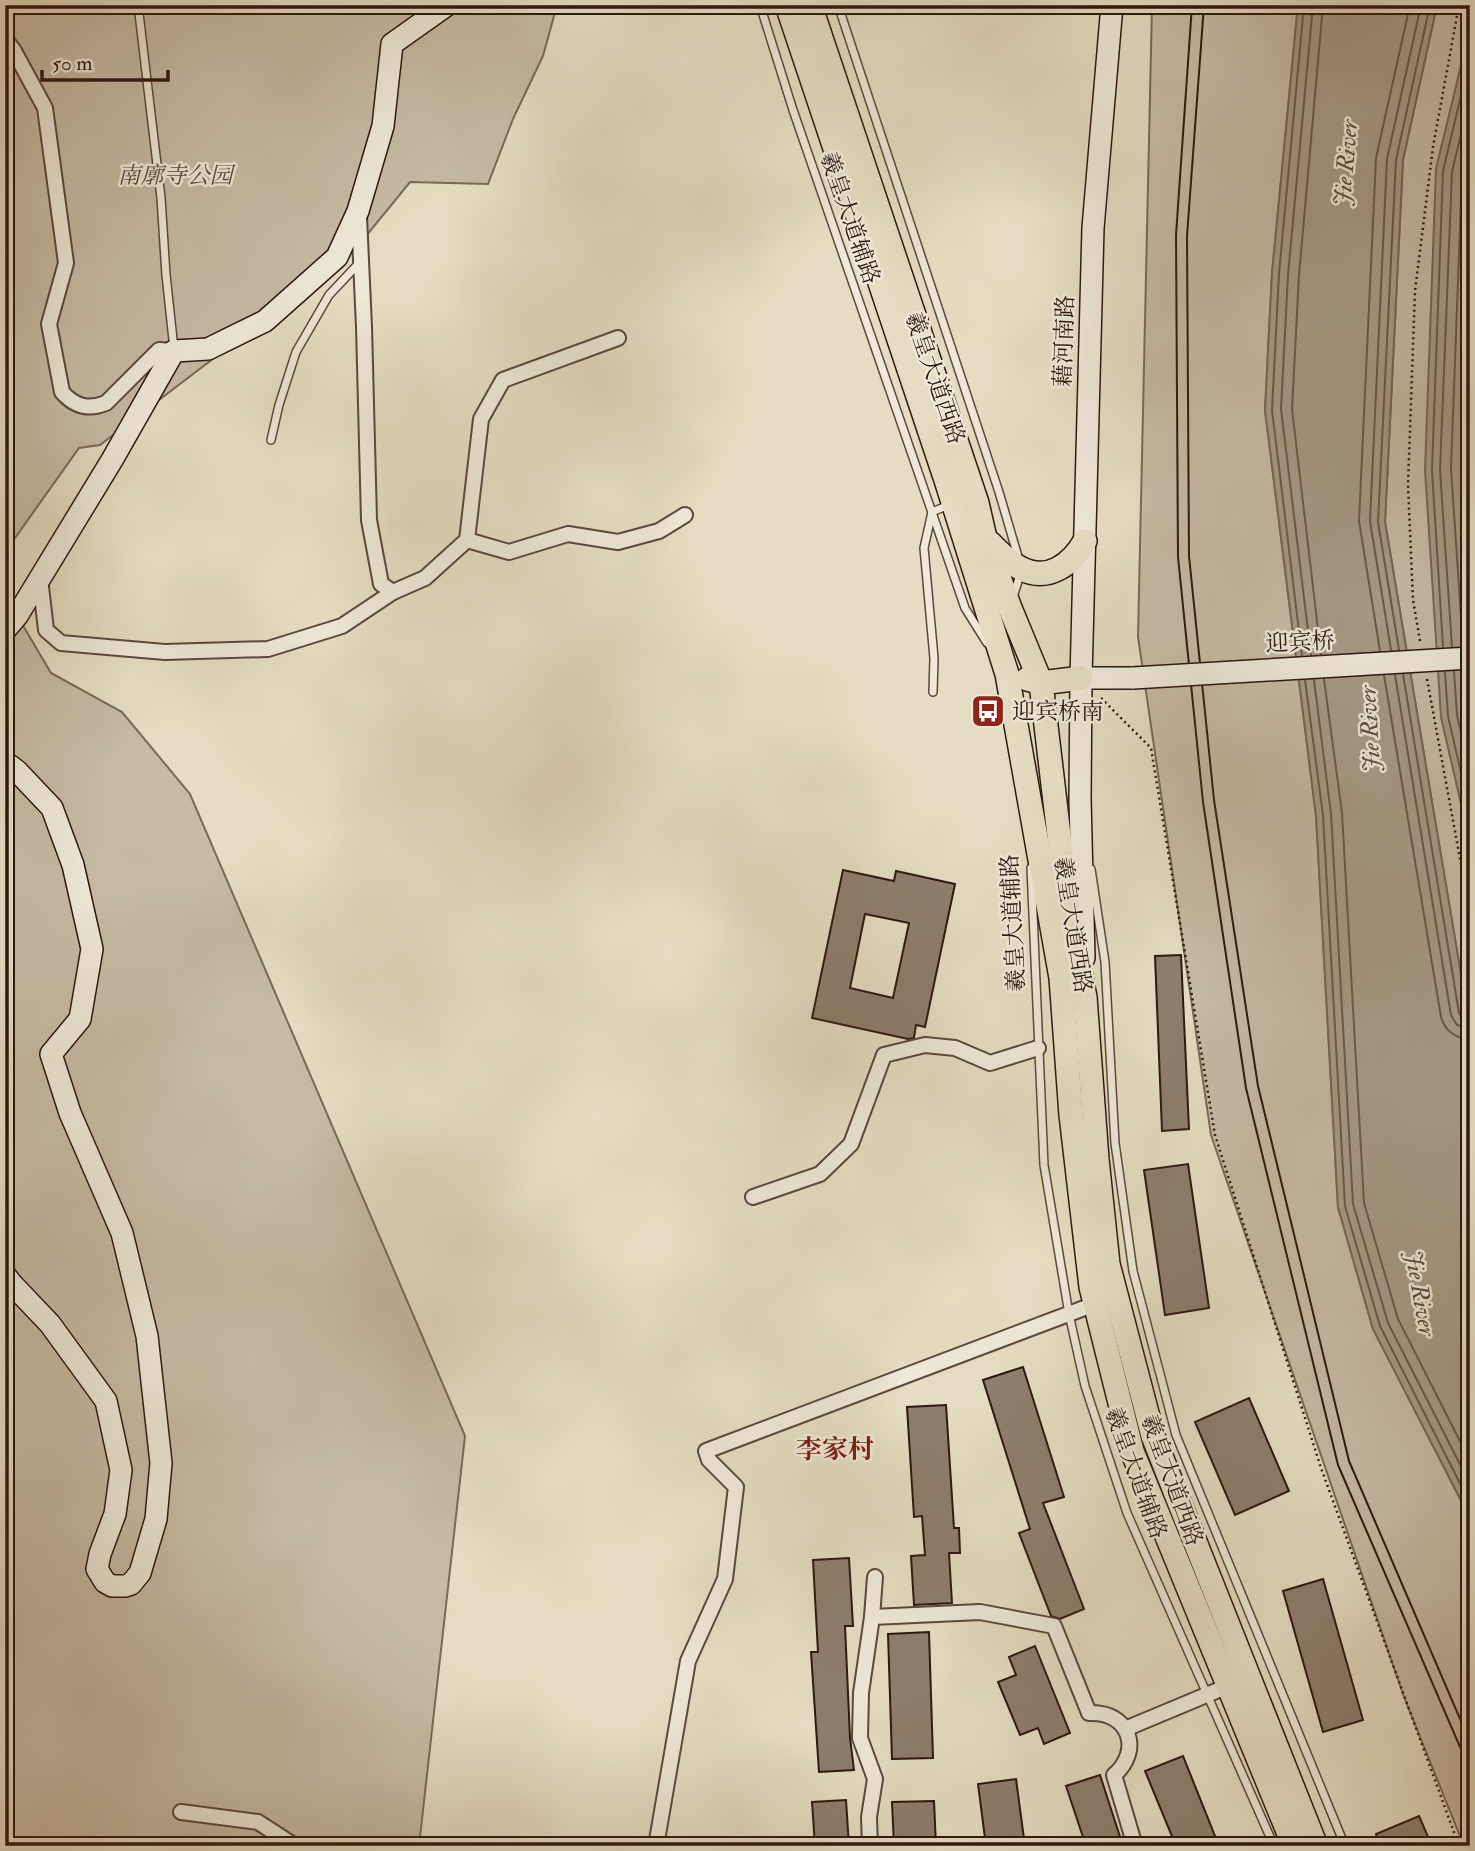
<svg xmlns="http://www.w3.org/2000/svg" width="1475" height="1851" viewBox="0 0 1475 1851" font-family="'IM FELL Double Pica','Noto Serif SC',serif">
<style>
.green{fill:#c6bba5;stroke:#7a695a;stroke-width:2}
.water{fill:#a69a86;stroke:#766657;stroke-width:2}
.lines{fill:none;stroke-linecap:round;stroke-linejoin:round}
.shore{stroke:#6a584b;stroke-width:2}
.building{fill:#8d7e6d;stroke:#2d1710;stroke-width:2;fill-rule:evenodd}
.lane-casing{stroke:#5b483d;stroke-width:10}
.street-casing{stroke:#5b483d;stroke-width:18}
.secondary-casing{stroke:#2d1710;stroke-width:24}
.primary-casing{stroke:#2d1710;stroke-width:26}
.path{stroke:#2d1710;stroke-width:2.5;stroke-dasharray:2 3.5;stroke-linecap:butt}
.lane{stroke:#eee9d8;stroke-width:7}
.street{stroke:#eee9d8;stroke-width:14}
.secondary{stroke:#eee9d8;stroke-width:21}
.primary{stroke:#e5ddc3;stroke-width:23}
.tram{stroke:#2d1710;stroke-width:2}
.secondary-bridge-casing{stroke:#2d1710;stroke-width:24;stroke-linecap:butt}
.secondary-bridge{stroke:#eee9d8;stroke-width:21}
.labels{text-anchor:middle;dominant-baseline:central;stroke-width:5;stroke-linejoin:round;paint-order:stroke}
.park-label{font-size:23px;font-style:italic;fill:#5b483d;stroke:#eee9d8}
.street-label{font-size:23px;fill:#2d1710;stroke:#eee9d8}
.poi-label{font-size:23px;fill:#2d1710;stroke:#eee9d8;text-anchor:start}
.water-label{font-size:24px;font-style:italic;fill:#5d4b3f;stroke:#eee9d8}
.quarter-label{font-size:26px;font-weight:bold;fill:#7a1f14;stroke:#eee9d8}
</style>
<rect width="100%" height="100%" fill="#e5ddc3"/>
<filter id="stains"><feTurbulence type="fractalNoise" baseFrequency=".00286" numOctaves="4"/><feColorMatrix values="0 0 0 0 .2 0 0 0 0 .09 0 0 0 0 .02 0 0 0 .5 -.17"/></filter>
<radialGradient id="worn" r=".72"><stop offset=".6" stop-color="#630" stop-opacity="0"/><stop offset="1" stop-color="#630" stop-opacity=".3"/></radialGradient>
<g class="green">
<polygon points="5,5 557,5 543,56 513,119 488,184 410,182 353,252 100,445 79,448 5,552"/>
<polygon points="1152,5 1298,5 1272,273 1265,410 1316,816 1338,1207 1373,1329 1470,1518 1470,1846 1464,1846 1404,1697 1211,1135 1138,637"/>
<polygon points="1437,5 1470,5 1470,1028 1385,522 1403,160"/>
<polygon points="5,595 51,673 122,712 190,794 465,1436 419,1846 5,1846"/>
</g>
<g class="water">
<polygon points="1298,5 1437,5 1403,160 1385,522 1470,1028 1470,1518 1373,1329 1338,1207 1316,816 1265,410 1272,273"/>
<polygon points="1470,28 1470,843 1441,717 1425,470 1436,169"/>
</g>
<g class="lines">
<g class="shore">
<polyline points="1463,646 1451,469 1462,173 1470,141"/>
<polyline points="1443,647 1432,470 1443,171 1470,58"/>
<polyline points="1452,647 1440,470 1452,172 1470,96"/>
<polyline points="1391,650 1370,521 1387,159 1421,5"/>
<polyline points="1399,650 1378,522 1396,160 1430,5"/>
<polyline points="1380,651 1359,521 1376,158 1410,5"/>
<polyline points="1311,655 1281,409 1288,275 1313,5"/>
<polyline points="1321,655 1292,409 1299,275 1323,5"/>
<polyline points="1302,656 1272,410 1279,274 1304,5"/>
<polyline points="1454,671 1457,715 1470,773"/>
<polyline points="1445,672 1448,716 1470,812"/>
<polyline points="1403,674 1459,1013 1463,1019 1470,1020"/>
<path d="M1384,675l57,342c4,14 14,21 29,22"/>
<polyline points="1395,675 1451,1015 1457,1025 1470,1029"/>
<polyline points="1324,679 1342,813 1364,1203 1398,1319 1470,1461"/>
<polyline points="1305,680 1323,815 1345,1206 1380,1326 1470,1503"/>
<polyline points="1314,680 1331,814 1353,1204 1388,1323 1470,1484"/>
</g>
</g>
<g class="building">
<path d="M843,870l51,11 2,-10 59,13 -30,143 -9,-2 -2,13 -6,1 -96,-21zM865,914l44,9 -16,75 -43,-10z"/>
<polygon points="1181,955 1189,1129 1162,1131 1155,956"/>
<polygon points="1188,1164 1209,1308 1165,1315 1144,1170"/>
<polygon points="1023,1367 1064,1497 1043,1503 1084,1609 1060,1619 1051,1616 1019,1533 1030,1529 983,1380"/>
<polygon points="1249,1398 1289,1491 1235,1515 1195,1422"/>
<polygon points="946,1405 954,1528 959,1528 960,1553 949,1553 952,1603 914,1605 911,1556 925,1555 922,1516 914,1517 907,1407"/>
<polygon points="849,1558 853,1626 845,1626 850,1738 854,1770 819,1772 811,1652 818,1652 813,1560"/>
<polygon points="1323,1579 1363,1720 1323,1732 1283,1591"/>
<polygon points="929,1632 933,1758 892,1759 888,1634"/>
<polygon points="1035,1646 1070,1733 1044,1744 1038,1728 1020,1735 998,1682 1016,1675 1009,1657"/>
<polygon points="1183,1756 1219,1846 1176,1846 1145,1771"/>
<polygon points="1100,1775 1123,1846 1086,1846 1066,1786"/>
<polygon points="1016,1779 1025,1846 986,1846 978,1784"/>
<polygon points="846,1800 849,1846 815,1846 812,1802"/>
<polygon points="934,1801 936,1846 894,1846 892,1802"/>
<polygon points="1419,1816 1432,1846 1380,1846 1376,1834"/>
</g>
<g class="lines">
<g class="lane-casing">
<g id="lane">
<polyline points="138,5 161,198 166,275 174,349"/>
<polyline points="760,5 793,110 965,608 987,643"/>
<polyline points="838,5 999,492 1019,560"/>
<polyline points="271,440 279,405 296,352 329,295 361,261"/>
<polyline points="1013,597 1021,572"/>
<polyline points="933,692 934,658 924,548 932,512 949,505"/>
<polyline points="1031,868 1044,1165 1069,1314 1085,1386 1127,1513 1274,1846"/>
<polyline points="1091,869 1105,962 1115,1143 1133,1271 1176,1435 1345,1846"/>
</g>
</g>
<g class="street-casing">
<g id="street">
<path d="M5,39l9,12 31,57 21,155 -17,61 13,68c13,15 27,18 44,11l53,-53 15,1"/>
<polyline points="359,216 364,327 369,520 381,584 393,592 425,578 467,540 481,419 503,380 618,338"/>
<polyline points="467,540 509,552 568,534 618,542 659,531 685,515"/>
<polyline points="40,578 46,630 61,643 165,652 268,649 342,626 393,592"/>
<polyline points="753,1197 820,1174 851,1144 884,1055 925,1045 955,1048 990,1063 1038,1048"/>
<path d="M872,1617l108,-5 74,14 35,87c40,-2 54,37 25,62l21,71"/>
<polyline points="1125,1729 1228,1686"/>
<polyline points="181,1812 258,1822 295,1846"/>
<polyline points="656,1846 688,1661 725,1579 736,1487 709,1460 706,1451 1095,1304"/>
<polyline points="870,1846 869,1817 875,1779 860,1738 861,1693 872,1617 875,1577"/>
</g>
</g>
<g class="secondary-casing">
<g id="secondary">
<polyline points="5,630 17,616 112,460 174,351 208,349 265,321 337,257 358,211 383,126 392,44 447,5"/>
<polyline points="1081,678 1133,678"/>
<polyline points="5,762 17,771 52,808 73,865 92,949 80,1019 51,1054 70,1113 122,1233 147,1336 161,1463 156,1519 140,1573 131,1584 125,1586 112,1586 105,1582 97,1569 100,1554 115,1514 121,1470 106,1401 50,1324 11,1283 5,1275"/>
<polyline points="1084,958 1080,799 1081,678 1093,228 1112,5"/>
</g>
</g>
<g class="primary-casing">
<g id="primary">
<polyline points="787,5 946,480 1007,674 1061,978 1071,1115 1091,1287 1132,1451 1294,1846"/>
<polyline points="810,5 977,503 985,538 1010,608 1041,683 1068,912 1085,997 1097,1159 1108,1264 1153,1436 1316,1846"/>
<path d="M990,543c9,9 18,19 30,25 28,15 52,-4 65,-27"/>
<polyline points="1027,679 1041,683 1081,678"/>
</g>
</g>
<g class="path">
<polyline points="1420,641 1413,600 1408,485 1415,291 1433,147 1459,5"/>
<polyline points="1427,679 1470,913"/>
<polyline points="1101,698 1151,748 1215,1135 1321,1468 1459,1846"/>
</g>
<use href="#lane" class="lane"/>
<use href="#street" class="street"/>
<use href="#secondary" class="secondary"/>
<use href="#primary" class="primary"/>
<g class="tram">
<polyline points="1192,5 1176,235 1178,557 1203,802 1246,1088 1338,1465 1470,1770"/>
<polyline points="1204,5 1187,236 1189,556 1214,800 1258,1086 1349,1461 1470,1742"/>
</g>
<g class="secondary-bridge-casing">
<polyline id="secondary-bridge" points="1133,678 1470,658"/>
</g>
<use href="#secondary-bridge" class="secondary-bridge"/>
</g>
<defs>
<g id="bus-square" transform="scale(1.75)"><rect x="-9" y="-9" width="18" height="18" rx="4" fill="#8f2418" stroke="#eee9d8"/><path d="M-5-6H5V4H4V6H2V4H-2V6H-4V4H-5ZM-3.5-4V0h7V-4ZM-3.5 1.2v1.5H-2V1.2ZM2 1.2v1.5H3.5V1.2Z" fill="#fff"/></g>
</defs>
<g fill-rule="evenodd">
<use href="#bus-square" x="988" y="711"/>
</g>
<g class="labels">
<g class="park-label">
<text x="175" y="175">南廓寺公园</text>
</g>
<g class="street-label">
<text transform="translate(850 218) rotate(71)">羲皇大道辅路</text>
<text transform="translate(1064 341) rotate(-88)">藉河南路</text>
<text transform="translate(935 378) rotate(71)">羲皇大道西路</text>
<text transform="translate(1300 642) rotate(-3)">迎宾桥</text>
<text transform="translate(1013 923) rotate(-93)">羲皇大道辅路</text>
<text transform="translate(1073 925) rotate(81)">羲皇大道西路</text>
<text transform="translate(1136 1473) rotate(70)">羲皇大道辅路</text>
<text transform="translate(1172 1480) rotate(70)">羲皇大道西路</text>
</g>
<g class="poi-label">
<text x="1012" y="711">迎宾桥南</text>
</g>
<g class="water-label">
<text transform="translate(1346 163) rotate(-85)">Jie River</text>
<text transform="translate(1370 729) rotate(-93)">Jie River</text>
<text transform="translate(1420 1293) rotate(80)">Jie River</text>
</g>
<g class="quarter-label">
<text x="835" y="1450">李家村</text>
</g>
</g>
<rect width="1475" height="1851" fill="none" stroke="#e5ddc3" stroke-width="28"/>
<rect x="7" y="7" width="1461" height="1837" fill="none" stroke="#2d1710" stroke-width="3.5"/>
<rect x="14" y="14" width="1447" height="1823" fill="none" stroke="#2d1710" stroke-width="2"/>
<path d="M42 70v10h126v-10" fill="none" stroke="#2d1710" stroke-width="3.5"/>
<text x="52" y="70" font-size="21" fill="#2d1710" stroke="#eee9d8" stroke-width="5" paint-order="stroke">50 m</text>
<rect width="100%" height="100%" filter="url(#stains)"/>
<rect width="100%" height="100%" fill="url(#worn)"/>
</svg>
